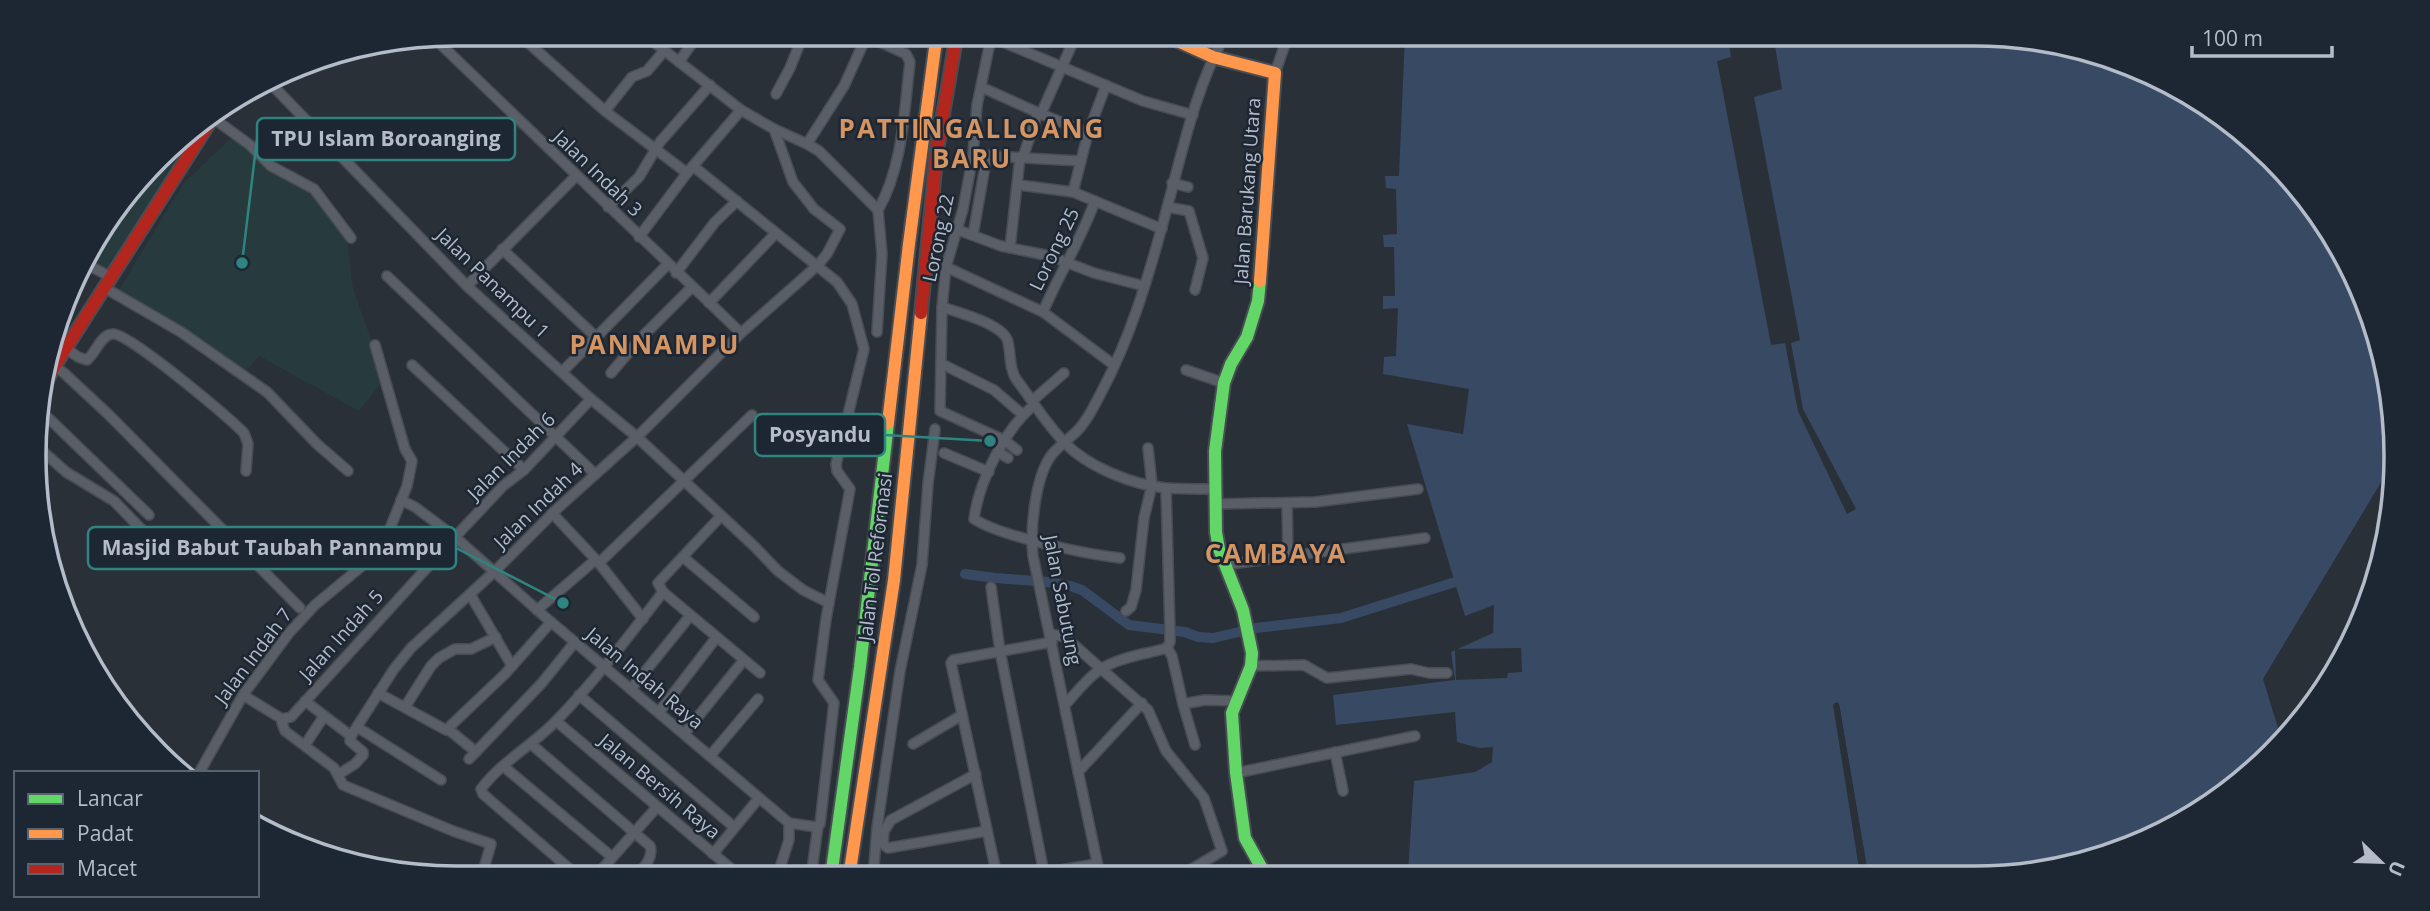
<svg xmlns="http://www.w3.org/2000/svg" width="2430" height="911" viewBox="0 0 2430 911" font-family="'Open Sans',sans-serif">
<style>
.green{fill:#273a3e}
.water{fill:#384963}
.pier{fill:#2a3038}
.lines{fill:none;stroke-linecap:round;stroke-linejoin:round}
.canal{stroke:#384963;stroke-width:10}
.street-casing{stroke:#484c53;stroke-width:12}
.fast-casing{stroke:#484c53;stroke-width:16}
.slow-casing{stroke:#484c53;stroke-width:16}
.jam-casing{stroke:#484c53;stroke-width:16}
.street{stroke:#5a5e66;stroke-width:9}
.fast{stroke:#63d668;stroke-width:12}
.slow{stroke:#ff974d;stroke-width:12}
.jam{stroke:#b3261e;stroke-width:12}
.labels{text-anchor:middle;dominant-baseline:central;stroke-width:5;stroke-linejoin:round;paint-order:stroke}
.street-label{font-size:19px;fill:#b4bcc9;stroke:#1d2633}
.district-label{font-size:26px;font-weight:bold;letter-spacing:2px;fill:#d59563;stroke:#1d2633}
.rim{fill:none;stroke:#b4bcc9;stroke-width:3.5}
.leader{fill:none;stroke:#308480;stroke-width:2.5}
.callout-dot{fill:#308480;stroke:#1d2633;stroke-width:2.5}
.callout{fill:#1d2633;stroke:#308480;stroke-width:2.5}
.callout-label{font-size:21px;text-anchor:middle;font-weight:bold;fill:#b4bcc9}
</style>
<rect width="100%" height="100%" fill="#2a3038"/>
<g class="green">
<polygon points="202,124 140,220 109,275 84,262 90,245 177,138"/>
<polygon points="239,130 272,170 313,188 347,238 353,289 385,378 359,411 259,356 244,373 115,296 183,184"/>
</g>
<polygon class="water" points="1397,33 1727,33 1731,57 1717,61 1771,345 1785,343 1798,411 1847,514 1856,509 1803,409 1791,343 1800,340 1754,97 1782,89 1773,33 1974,33 2084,48 2232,121 2340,245 2393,401 2389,469 2263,679 2281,738 2253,773 2161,834 2030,874 1868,874 1839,704 1834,703 1860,874 1404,876 1408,872 1414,781 1475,772 1492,762 1493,747 1479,748 1457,742 1455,712 1336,725 1333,695 1455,680 1451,652 1493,633 1494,605 1465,616 1407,424 1463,434 1469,389 1383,374 1384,357 1396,356 1398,308 1383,309 1383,296 1395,296 1394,247 1384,247 1383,235 1397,234 1396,189 1386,188 1385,176 1399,176 1405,35"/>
<g class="pier">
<polygon points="1521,648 1522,672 1508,673 1507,678 1456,680 1455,649"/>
<polygon points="1837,702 1839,704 1868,874 1864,874 1846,765 1864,874 1860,874 1833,705"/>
</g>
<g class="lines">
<polyline class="canal" points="965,574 995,578 1048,582 1070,586 1082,590 1129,625 1185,632 1198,637 1213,638 1256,628 1341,618 1455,582"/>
<g class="street-casing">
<g id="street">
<polyline points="517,33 605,111 687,173"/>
<polyline points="642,33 741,110 774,129 807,144 844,86 868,33"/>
<polyline points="992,33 977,105 973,155 963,209 946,267 942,307 940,411 1004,440 1017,450"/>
<polyline points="1077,33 1041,114 1088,133"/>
<path d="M867,36l39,18 4,8c-6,49 -7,105 -32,148"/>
<polyline points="433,37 741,333"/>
<polyline points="991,37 1143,101 1193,115"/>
<polyline points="679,62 699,33"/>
<polyline points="1275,73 1289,33"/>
<polyline points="271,84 467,286 591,399 637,437 754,546 778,571 803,590 829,603"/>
<polyline points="1106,85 1088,133 1073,192 1162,229"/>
<polyline points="981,87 1041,114"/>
<polyline points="776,94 790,68 804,33"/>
<polyline points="605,111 632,77 647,71 664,51"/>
<polyline points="213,118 250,145 271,166 314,189 351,238"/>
<polyline points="807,144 819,151 878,210 882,254 877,332"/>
<polyline points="973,155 1081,161"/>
<polyline points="1023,157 1038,113"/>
<polyline points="693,166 837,282 852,304 864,349 836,464 837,471 850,489 826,619 818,680 834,703 820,824 816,827 789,823"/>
<polyline points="1172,183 1188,187"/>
<polyline points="1019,185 1073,192"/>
<polyline points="608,207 639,177 660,142 710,85"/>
<polyline points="1167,207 1189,211 1203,258 1195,290"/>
<polyline points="958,230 1001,246 1050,256 1094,273 1144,286"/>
<polyline points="973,235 987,155"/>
<polyline points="639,237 687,173 741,110"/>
<polyline points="1010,248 1020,157"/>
<polyline points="502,249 596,337"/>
<polyline points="84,263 111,277"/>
<polyline points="946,267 1043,312 1114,365"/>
<polyline points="676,273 715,222 737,201"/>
<polyline points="387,276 595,474"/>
<polyline points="467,286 576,176"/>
<polyline points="105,288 181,332 267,392 317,444 348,471"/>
<polyline points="709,303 776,233"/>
<path d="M942,307c17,6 62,17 66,35 3,13 1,26 8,37 16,21 30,45 49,64 23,24 68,42 101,45 16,1 33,1 49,1"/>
<path d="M1043,312c16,-38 38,-72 52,-111"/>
<path d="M67,349l11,8 9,3c9,-7 14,-26 26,-26 16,-1 115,83 131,99l4,11 -2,27"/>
<polyline points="51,363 64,373 109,415 300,608"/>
<polyline points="942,364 994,390 1022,414"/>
<polyline points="412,365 524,470"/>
<polyline points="1186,370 1224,383"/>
<polyline points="562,372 668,264"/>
<polyline points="611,373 641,338 692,287"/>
<polyline points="1032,401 1064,373"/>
<path d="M1034,405c-29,24 -55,76 -60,114 28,18 112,35 146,39"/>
<polyline points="37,407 149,515"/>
<polyline points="38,447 66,472 114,501 147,535"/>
<polyline points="998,452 1008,458"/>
<polyline points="944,453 989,472"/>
<polyline points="1166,488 1170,632 1170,642 1167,648 1172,656 1183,704"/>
<polyline points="401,500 415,507 455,537 544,616 789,823 789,840 777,877"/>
<polyline points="1287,503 1288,555"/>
<polyline points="1216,504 1315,502 1418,489"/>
<polyline points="552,513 599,563 643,619"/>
<polyline points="721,516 658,583 663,592 760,673"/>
<polyline points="683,557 754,617"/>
<polyline points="599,563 752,415"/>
<polyline points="1224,565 1425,538"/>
<polyline points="991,587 1000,651 1044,873"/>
<polyline points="470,594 512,666"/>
<polyline points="537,610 594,561"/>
<polyline points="1126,611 1131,607 1136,590 1144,518 1152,485 1148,448"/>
<polyline points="1051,634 1065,637 1148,710 1166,751 1204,798 1222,851 1190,870 1189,876"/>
<polyline points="1251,666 1304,665 1327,678 1411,669 1429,673 1447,673"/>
<polyline points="631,689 690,616"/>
<polyline points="378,693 446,730 505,674 551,622"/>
<polyline points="243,695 282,719 291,717 455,537 503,486 524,470 591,399"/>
<polyline points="579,695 734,827"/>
<polyline points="305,701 351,736 394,669 411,648 495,571 559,507 637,437 741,333 818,265 827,254 840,229 814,209 793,182 774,129"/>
<path d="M1065,705c11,-12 22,-27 36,-36 19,-12 45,-15 66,-21"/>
<polyline points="405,707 431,666 439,658 455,649 471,649 496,637"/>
<polyline points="659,712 716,638"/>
<polyline points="285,719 282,723 285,731 334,768 343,785 453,831 491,844 481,878"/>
<polyline points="556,721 741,877"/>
<polyline points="357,727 441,780"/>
<polyline points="448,729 476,752"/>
<polyline points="684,734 743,661"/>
<path d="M531,744l119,102c4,12 -7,22 -14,31"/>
<polyline points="913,744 962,715"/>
<polyline points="305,745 324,716"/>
<polyline points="1195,745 1183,704 1205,700 1236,701"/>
<polyline points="1335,752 1343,791"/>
<polyline points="710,756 758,699"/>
<polyline points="469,759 541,684 575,642"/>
<polyline points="503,766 612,857"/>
<polyline points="1078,772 1142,703"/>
<polyline points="199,773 243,695 289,633 315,605 362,566 387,536 407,486 412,461 405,449 375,345"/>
<polyline points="1236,773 1415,736"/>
<polyline points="339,774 355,764 363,755 363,752 350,741 351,736"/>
<polyline points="976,774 891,820 884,831 883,844 888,848 987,831"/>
<polyline points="713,854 759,798"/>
<polyline points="997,876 951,663 953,660 1052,642"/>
<polyline points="1025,876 1096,864"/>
<path d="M1100,876l-67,-320c-3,-27 2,-76 17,-99 7,-10 18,-17 27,-26 11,-11 18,-27 25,-40 27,-51 44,-106 59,-161 19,-66 31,-136 65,-197"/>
<polyline points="1383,876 1391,874"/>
<path d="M579,877l-96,-83 -2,-5c20,-27 52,-44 75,-68 39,-40 73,-85 107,-129"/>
<polyline points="595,877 657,807"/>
<polyline points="811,877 818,826"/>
<polyline points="873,877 877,828 900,671 922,565 928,484 935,429"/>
<polyline points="526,878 526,876"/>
</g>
</g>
<g class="fast-casing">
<g id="fast">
<polyline points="1260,281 1258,301 1247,337 1231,364 1224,383 1215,451 1216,532 1219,549 1243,610 1252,653 1251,666 1232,713 1236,773 1245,838 1266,876"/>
<polyline points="831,877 860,667 888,423"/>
</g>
</g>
<g class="slow-casing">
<g id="slow">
<polyline points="1160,33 1213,57 1275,73 1260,281"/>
<polyline points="888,423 909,244 937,33"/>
<polyline points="849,877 894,580 921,313"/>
</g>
</g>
<g class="jam-casing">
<g id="jam">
<polyline points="921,313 937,150 957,33"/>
<polyline points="39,395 55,365 213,117"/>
</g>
</g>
<use href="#street" class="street"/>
<use href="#fast" class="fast"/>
<use href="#slow" class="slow"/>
<use href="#jam" class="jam"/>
</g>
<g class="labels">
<g class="street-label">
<text transform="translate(598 173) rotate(44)">Jalan Indah 3</text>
<text transform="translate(1247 191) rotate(-86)">Jalan Barukang Utara</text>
<text transform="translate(938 238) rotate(-78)">Lorong 22</text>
<text transform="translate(1054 249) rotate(-64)">Lorong 25</text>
<text transform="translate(493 283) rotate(44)">Jalan Panampu 1</text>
<text transform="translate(511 456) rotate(-45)">Jalan Indah 6</text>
<text transform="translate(538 505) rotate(-44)">Jalan Indah 4</text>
<text transform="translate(875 557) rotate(-83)">Jalan Tol Reformasi</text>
<text transform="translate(1063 600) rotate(79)">Jalan Sabutung</text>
<text transform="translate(341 635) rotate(-48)">Jalan Indah 5</text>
<text transform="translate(253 656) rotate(-53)">Jalan Indah 7</text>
<text transform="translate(645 678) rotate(40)">Jalan Indah Raya</text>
<text transform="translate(660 786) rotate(40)">Jalan Bersih Raya</text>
</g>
<g class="district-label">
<text x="972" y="128">PATTINGALLOANG<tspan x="972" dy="30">BARU</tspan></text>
<text x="655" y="344">PANNAMPU</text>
<text x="1276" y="553">CAMBAYA</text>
</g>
</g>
<path d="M0 0H2430V911H0ZM456 46H1974A410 410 0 0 1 2384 456V456A410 410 0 0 1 1974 866H456A410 410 0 0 1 46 456V456A410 410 0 0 1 456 46Z" fill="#1d2633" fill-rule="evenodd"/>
<path class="rim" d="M456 46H1974A410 410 0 0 1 2384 456V456A410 410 0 0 1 1974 866H456A410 410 0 0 1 46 456V456A410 410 0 0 1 456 46Z"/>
<path class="leader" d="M242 263L257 139M990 441L885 435M563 603L456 548"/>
<g class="callout-dot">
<circle cx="242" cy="263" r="7"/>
<circle cx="990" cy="441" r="7"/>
<circle cx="563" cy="603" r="7"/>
</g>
<g class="callout">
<rect x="257" y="118" width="258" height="42" rx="7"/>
<rect x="755" y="414" width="130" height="42" rx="7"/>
<rect x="88" y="527" width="368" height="42" rx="7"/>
</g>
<g class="callout-label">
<text x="386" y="146">TPU Islam Boroanging</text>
<text x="820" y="442">Posyandu</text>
<text x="272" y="555">Masjid Babut Taubah Pannampu</text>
</g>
<rect x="14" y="771" width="245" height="126" fill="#1d2633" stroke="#59626f" stroke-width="2"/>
<rect x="28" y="794" width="35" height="10" fill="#63d668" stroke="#59626f" stroke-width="2"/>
<text x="77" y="806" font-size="21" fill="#b4bcc9">Lancar</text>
<rect x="28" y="829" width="35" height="10" fill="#ff974d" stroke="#59626f" stroke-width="2"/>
<text x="77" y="841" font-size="21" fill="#b4bcc9">Padat</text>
<rect x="28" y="864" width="35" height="10" fill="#b3261e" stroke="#59626f" stroke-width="2"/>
<text x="77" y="876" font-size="21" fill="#b4bcc9">Macet</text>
<g transform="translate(2381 862) rotate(113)" stroke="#1d2633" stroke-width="5" paint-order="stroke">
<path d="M0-5L12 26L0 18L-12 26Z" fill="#b4bcc9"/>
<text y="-10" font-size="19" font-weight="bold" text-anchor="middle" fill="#b4bcc9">U</text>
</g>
<path d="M2192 46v10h140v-10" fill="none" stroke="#b4bcc9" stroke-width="3.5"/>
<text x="2202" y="46" font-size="21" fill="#b4bcc9" stroke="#1d2633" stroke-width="5" paint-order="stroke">100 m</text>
</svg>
